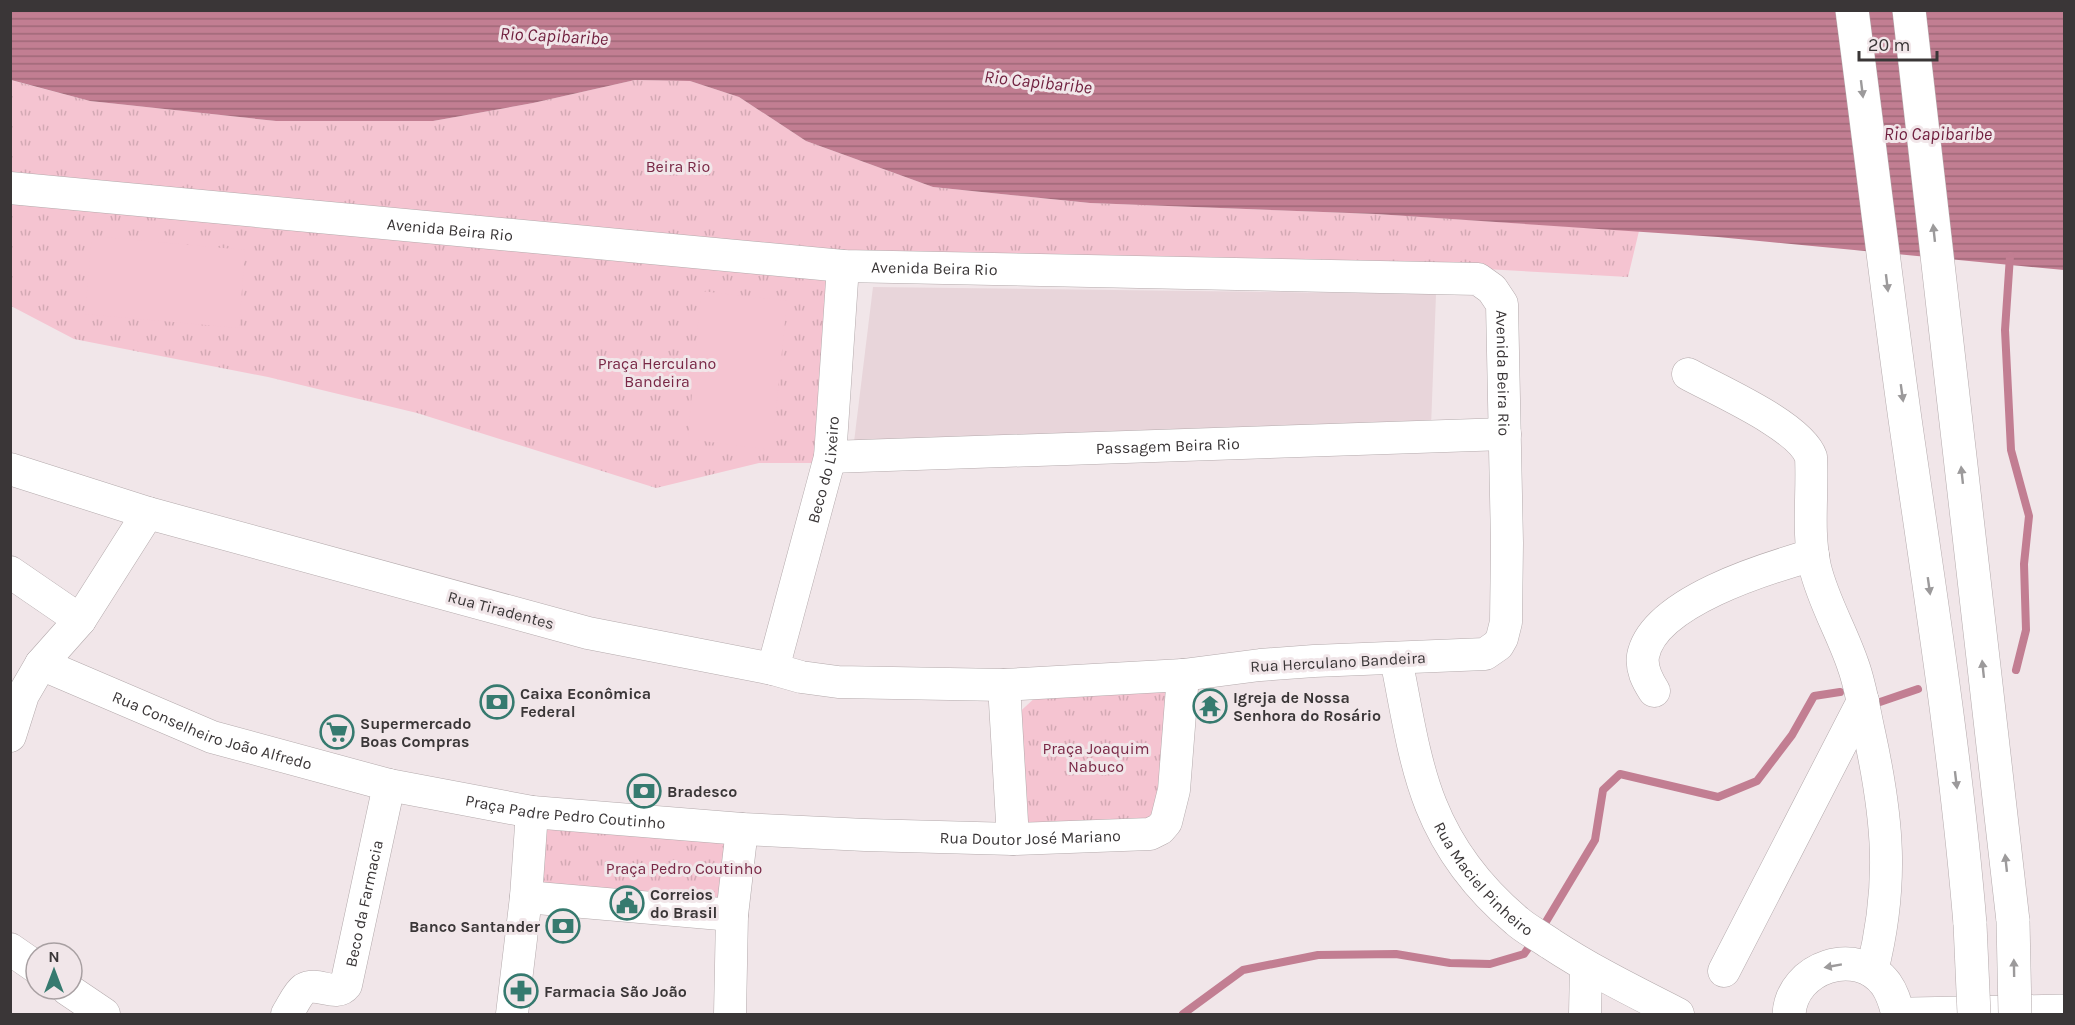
<svg xmlns="http://www.w3.org/2000/svg" width="2075" height="1025" viewBox="0 0 2075 1025" font-family="Karla,sans-serif">
<style>
.built{fill:#e8d5da}
.grass{fill:url(#grass-tufts)}
.pitch{fill:#f5c4d1}
.water{fill:url(#water-rules)}
.lines{fill:none;stroke-linecap:round;stroke-linejoin:round}
.stream{stroke:#c27e92;stroke-width:8}
.minor-casing{stroke:#b4aaac;stroke-width:33}
.secondary-casing{stroke:#b4aaac;stroke-width:34}
.trunk-casing{stroke:#b4aaac;stroke-width:34}
.minor{stroke:#fff;stroke-width:32}
.secondary{stroke:#fff;stroke-width:33}
.trunk{stroke:#fff;stroke-width:33}
.trunk-bridge-casing{stroke:#b4aaac;stroke-width:34;stroke-linecap:butt}
.trunk-bridge{stroke:#fff;stroke-width:33}
.oneway{fill:#9c9a9b}
.labels{text-anchor:middle;dominant-baseline:central;stroke-width:6;stroke-linejoin:round;paint-order:stroke}
.park-label{font-size:16px;fill:#792846;stroke:#f1e6e9}
.street-label{font-size:16px;fill:#3a3637;stroke:#f1e6e9}
.poi-label{font-size:16px;font-weight:bold;fill:#3a3637;stroke:#f1e6e9;text-anchor:start}
.water-label{font-size:18px;font-style:italic;fill:#701f3e;stroke:#f1e6e9}
</style>
<defs>
<pattern id="grass-tufts" width="24" height="20" patternUnits="userSpaceOnUse" patternTransform="scale(1.5)"><rect width="24" height="20" fill="#f5c4d1"/><path d="M3 7l-1-3M5 7V3M7 7l1-3M15 17l-1-3M17 17v-4M19 17l1-3" fill="none" stroke="#d3a9b4"/></pattern>
<pattern id="water-rules" width="6" height="5" patternUnits="userSpaceOnUse" patternTransform="scale(1.5)"><rect width="6" height="5" fill="#c27e92"/><path d="M0 2.5h6" fill="none" stroke="#9f6878"/></pattern>
</defs>
<rect width="100%" height="100%" fill="#f1e6e9"/>
<polygon class="built" points="873,287 1436,294 1431,427 854,442"/>
<g class="grass">
<polygon points="10,80 90,101 276,121 433,121 533,103 635,80 690,81 739,97 806,141 933,187 1090,203 1376,214 1639,231 1628,277 1466,268 843,266 11,192"/>
<polygon points="10,203 829,275 821,463 759,463 656,488 417,413 268,377 74,339 11,306"/>
<polygon points="1162,683 1172,701 1157,819 1024,825 1014,717 1038,695"/>
<polygon points="532,812 742,829 732,915 526,897"/>
</g>
<g class="pitch">
<polygon points="92,236 245,250 239,328 85,314"/>
<polygon points="701,291 787,301 772,450 688,439"/>
</g>
<polygon class="water" points="10,11 2064,11 2064,270 1718,237 1376,214 1090,203 933,187 806,141 739,97 690,81 635,80 533,103 433,121 276,121 90,101 11,80"/>
<g class="lines">
<g class="stream">
<polyline points="2010,256 2005,330 2011,450 2029,516 2024,564 2026,630 2016,670"/>
<polyline points="1880,702 1918,689"/>
<polyline points="1541,930 1595,840 1603,790 1620,774 1718,797 1757,781 1792,735 1814,696 1840,692"/>
<polyline points="1183,1014 1243,970 1318,955 1396,954 1450,963 1490,964 1524,954 1534,940"/>
</g>
<g class="minor-casing">
<g id="minor">
<path id="s1" d="M10,188l833,78 635,13 14,10 10,15 5,239 -1,79 -4,16 -4,7 -13,9 -171,7 -54,4 -77,10 -179,10 -166,-3 -37,-5 -28,-8 -185,-36 -440,-120 -138,-44"/>
<path d="M1688,374c31,17 112,52 123,83 2,37 -4,74 4,110 8,34 27,65 38,98 8,22 11,45 16,67 19,87 25,152 3,239"/>
<path id="s2" d="M830,457l675,-23"/>
<polyline points="10,572 80,620"/>
<path id="s3" d="M1396,659c10,48 17,101 35,146 18,45 49,85 86,116 10,9 23,15 34,23 41,27 84,48 127,70"/>
<path id="s4" d="M41,664l171,73 177,48 143,27 210,17 123,6 148,4 137,-5 10,-5 6,-7 8,-32 9,-115"/>
<path id="s5" d="M773,669l57,-212 13,-191"/>
<polyline points="1004,685 1013,839"/>
<path d="M1654,691c-7,-11 -13,-22 -11,-35 10,-54 124,-88 170,-101"/>
<polyline points="10,736 23,695 41,664 80,620 148,513"/>
<polyline points="526,897 732,915"/>
<polyline points="10,949 36,967"/>
<polyline points="1724,971 1863,701"/>
<polyline points="67,989 104,1014"/>
<path id="s6" d="M287,1014c5,-7 10,-20 17,-25 14,-8 32,9 42,-4l43,-200"/>
<polyline points="512,1014 526,897 532,812"/>
<polyline points="730,1014 732,915 742,829"/>
<polyline points="1585,1014 1586,967"/>
</g>
</g>
<g class="secondary-casing">
<g id="secondary">
<path d="M1789,1014c3,-47 68,-69 97,-30 7,10 9,19 12,30"/>
<polyline points="1912,1014 2064,1011"/>
</g>
</g>
<g class="trunk-casing">
<g id="trunk">
<path d="M1852,10c18,137 34,273 53,409 24,168 51,336 65,505"/>
<polyline points="1909,10 2013,921"/>
</g>
</g>
<use href="#minor" class="minor"/>
<use href="#secondary" class="secondary"/>
<use href="#trunk" class="trunk"/>
<g class="trunk-bridge-casing">
<g id="trunk-bridge">
<polyline points="2013,921 2015,1014"/>
<polyline points="1970,924 1974,1014"/>
</g>
</g>
<use href="#trunk-bridge" class="trunk-bridge"/>
</g>
<defs><path id="oneway-solid" d="M-6-.8H1V-3.2L6.5 0L1 3.2V.8H-6Z" transform="scale(1.5)"/></defs>
<g class="oneway">
<use href="#oneway-solid" transform="translate(1862 89) rotate(83)"/>
<use href="#oneway-solid" transform="translate(1934 233) rotate(-96)"/>
<use href="#oneway-solid" transform="translate(1887 283) rotate(83)"/>
<use href="#oneway-solid" transform="translate(1902 393) rotate(82)"/>
<use href="#oneway-solid" transform="translate(1962 475) rotate(-96)"/>
<use href="#oneway-solid" transform="translate(1929 586) rotate(82)"/>
<use href="#oneway-solid" transform="translate(1983 669) rotate(-96)"/>
<use href="#oneway-solid" transform="translate(1956 780) rotate(83)"/>
<use href="#oneway-solid" transform="translate(2006 863) rotate(-96)"/>
<use href="#oneway-solid" transform="translate(1833 966) rotate(170)"/>
<use href="#oneway-solid" transform="translate(2014 968) rotate(-91)"/>
</g>
<defs>
<g id="bank-ring" transform="scale(1.725)"><circle r="9.5" fill="#f1e6e9" stroke="#367a6f" stroke-width="1.5"/><path d="M-6-4H6V4H-6ZM0-2.3a2.3 2.3 0 1 0 0 4.6a2.3 2.3 0 1 0 0-4.6Z" fill="#367a6f"/></g>
<g id="temple-ring" transform="scale(1.725)"><circle r="9.5" fill="#f1e6e9" stroke="#367a6f" stroke-width="1.5"/><path d="M0-6L5-2H3V0L6.5 2.5H4V6H1.5V3h-3V6H-4V2.5H-6.5L-3 0V-2H-5Z" fill="#367a6f"/></g>
<g id="supermarket-ring" transform="scale(1.725)"><circle r="9.5" fill="#f1e6e9" stroke="#367a6f" stroke-width="1.5"/><path d="M-6-5.5h2.5l.6 2H6L4.5 2H-2.5L-4.4-4H-6ZM-1.5 3.2a1.3 1.3 0 1 0 .1 0ZM3 3.2a1.3 1.3 0 1 0 .1 0Z" fill="#367a6f"/></g>
<g id="civic-ring" transform="scale(1.725)"><circle r="9.5" fill="#f1e6e9" stroke="#367a6f" stroke-width="1.5"/><path d="M-.6-6.5H3V-4.5H.6V-3L4-1V1h2V6H-6V1h2V-1L-.6-3ZM-1.2 2.5V6h2.4V2.5Z" fill="#367a6f"/></g>
<g id="pharmacy-ring" transform="scale(1.725)"><circle r="9.5" fill="#f1e6e9" stroke="#367a6f" stroke-width="1.5"/><path d="M-2-6h4v4h4v4h-4v4h-4v-4h-4v-4h4Z" fill="#367a6f"/></g>
</defs>
<g fill-rule="evenodd">
<use href="#bank-ring" x="497" y="702"/>
<use href="#temple-ring" x="1210" y="706"/>
<use href="#supermarket-ring" x="337" y="732"/>
<use href="#bank-ring" x="644" y="791"/>
<use href="#civic-ring" x="627" y="903"/>
<use href="#bank-ring" x="563" y="926"/>
<use href="#pharmacy-ring" x="521" y="991"/>
</g>
<g class="labels">
<g class="park-label">
<text x="678" y="166">Beira Rio</text>
<text x="657" y="363">Praça Herculano<tspan x="657" dy="18">Bandeira</tspan></text>
<text x="1096" y="748">Praça Joaquim<tspan x="1096" dy="18">Nabuco</tspan></text>
<text x="684" y="868">Praça Pedro Coutinho</text>
</g>
<g class="street-label">
<text stroke="none"><textPath href="#s1" startOffset="442">Avenida Beira Rio</textPath></text>
<text stroke="none"><textPath href="#s1" startOffset="928">Avenida Beira Rio</textPath></text>
<text stroke="none"><textPath href="#s1" startOffset="1576">Avenida Beira Rio</textPath></text>
<text stroke="none"><textPath href="#s2" startOffset="338">Passagem Beira Rio</textPath></text>
<text stroke="none"><textPath href="#s5" startOffset="206">Beco do Lixeiro</textPath></text>
<text transform="translate(501 610) rotate(15)">Rua Tiradentes</text>
<text transform="translate(1338 662) rotate(-3)">Rua Herculano Bandeira</text>
<text stroke="none"><textPath href="#s4" startOffset="184">Rua Conselheiro João Alfredo</textPath></text>
<text stroke="none"><textPath href="#s4" startOffset="548">Praça Padre Pedro Coutinho</textPath></text>
<text stroke="none"><textPath href="#s4" startOffset="1014">Rua Doutor José Mariano</textPath></text>
<text stroke="none"><textPath href="#s3" startOffset="242">Rua Maciel Pinheiro</textPath></text>
<text stroke="none"><textPath href="#s6" startOffset="158">Beco da Farmacia</textPath></text>
</g>
<g class="poi-label">
<text x="520" y="693">Caixa Econômica<tspan x="520" dy="18">Federal</tspan></text>
<text x="1233" y="697">Igreja de Nossa<tspan x="1233" dy="18">Senhora do Rosário</tspan></text>
<text x="360" y="723">Supermercado<tspan x="360" dy="18">Boas Compras</tspan></text>
<text x="667" y="791">Bradesco</text>
<text x="650" y="894">Correios<tspan x="650" dy="18">do Brasil</tspan></text>
<text x="540" y="926" text-anchor="end">Banco Santander</text>
<text x="544" y="991">Farmacia São João</text>
</g>
<g class="water-label">
<text transform="translate(554 36) rotate(3)">Rio Capibaribe</text>
<text transform="translate(1038 82) rotate(6)">Rio Capibaribe</text>
<text x="1938" y="134">Rio Capibaribe</text>
</g>
</g>
<rect width="2075" height="1025" fill="none" stroke="#3a3637" stroke-width="24"/>
<g transform="translate(54 971)"><circle r="28" fill="#f1e6e9" stroke="#a8a0a2" stroke-width="1.5"/>
<path d="M0-4.5L10 22L0 15L-10 22Z" fill="#367a6f"/>
<text y="-9" font-size="16" font-weight="bold" text-anchor="middle" fill="#3a3637">N</text>
</g>
<path d="M1859 51v9h78v-9" fill="none" stroke="#3a3637" stroke-width="3"/>
<text x="1868" y="51" font-size="18" fill="#3a3637" stroke="#f1e6e9" stroke-width="4.5" paint-order="stroke">20 m</text>
</svg>
